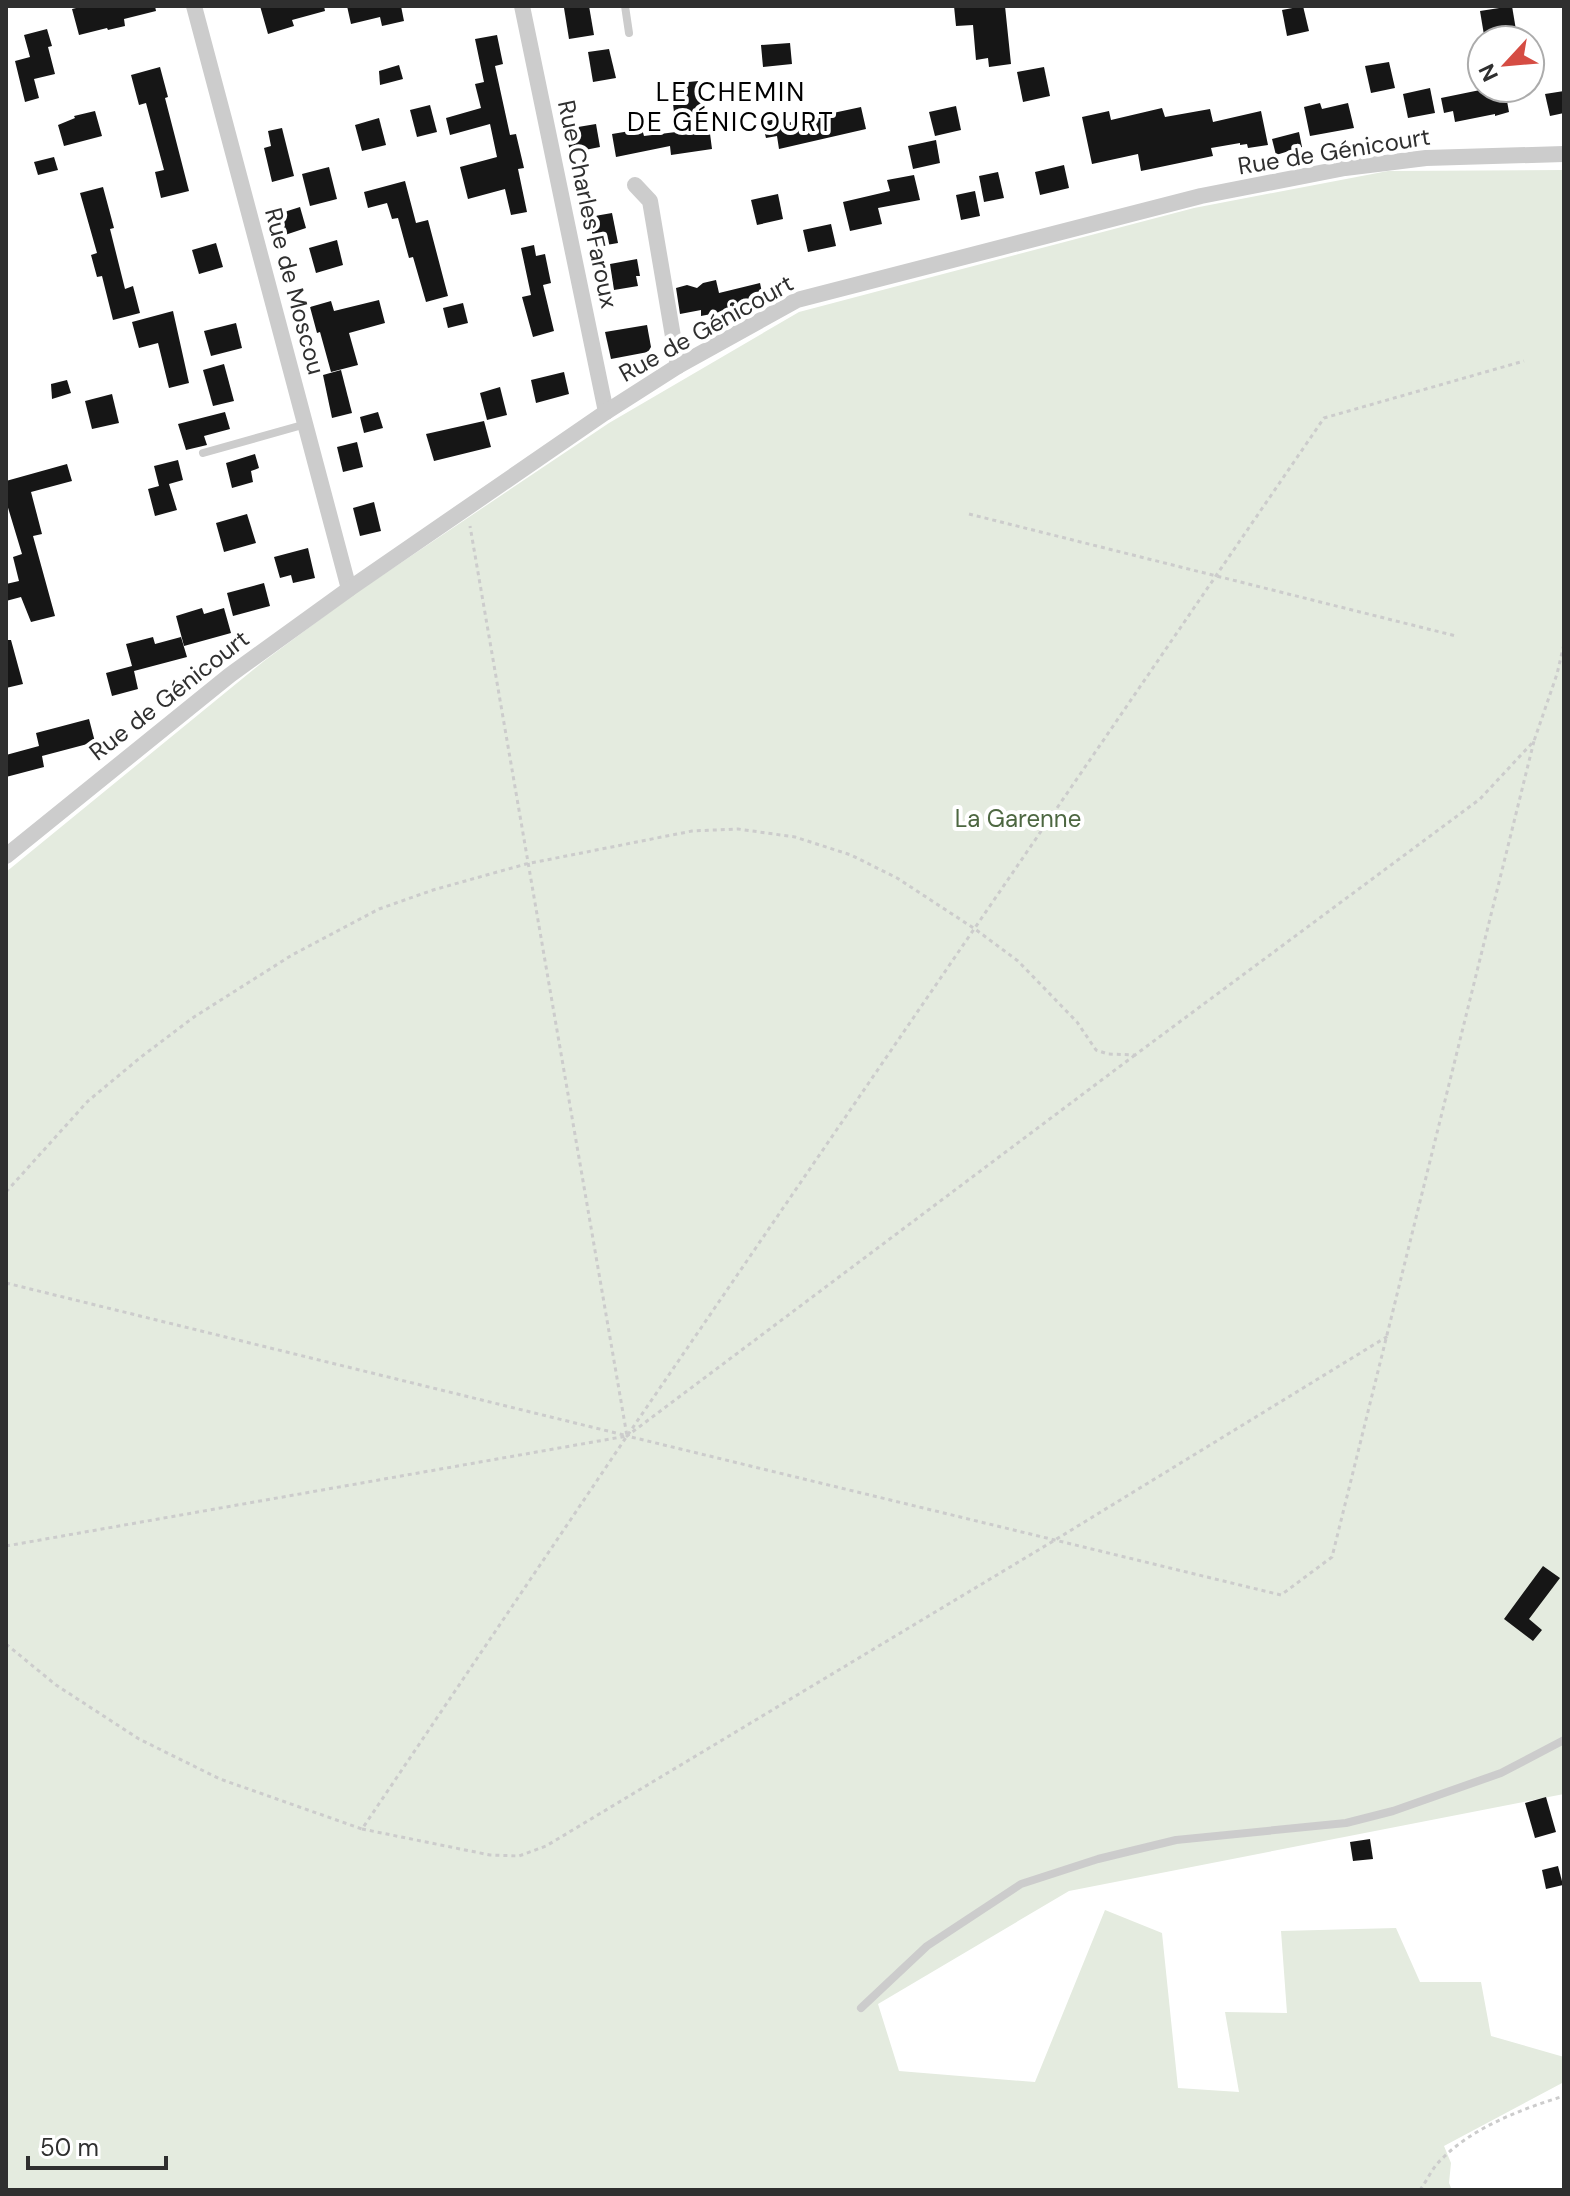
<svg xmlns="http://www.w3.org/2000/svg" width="1570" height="2196" viewBox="0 0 1570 2196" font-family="'DM Sans',sans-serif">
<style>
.green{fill:#e4ebdf}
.building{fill:#161616}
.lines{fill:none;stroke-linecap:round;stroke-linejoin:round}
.path{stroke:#ccc;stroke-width:3;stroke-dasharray:4 4;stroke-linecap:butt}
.lane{stroke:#ccc;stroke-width:8}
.street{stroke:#ccc;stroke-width:16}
.labels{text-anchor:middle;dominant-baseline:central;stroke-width:8;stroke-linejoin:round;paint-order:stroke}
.street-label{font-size:24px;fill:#2f2f2f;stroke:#fff}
.park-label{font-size:24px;fill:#4d6741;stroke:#fff}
.neighbourhood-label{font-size:26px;letter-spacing:2px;fill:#000;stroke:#fff}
</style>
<rect width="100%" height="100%" fill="#fff"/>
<polygon class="green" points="1564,170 1564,1794 1069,1891 878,2004 899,2071 1035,2082 1105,1910 1162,1933 1178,2088 1239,2092 1225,2012 1287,2013 1281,1931 1396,1928 1420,1982 1481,1982 1491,2036 1564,2057 1564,2082 1444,2146 1451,2163 1449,2183 1452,2190 6,2190 6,872 264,661 353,595 609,423 799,312 1194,208 1388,171"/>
<g class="building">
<polygon points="84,6 155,6 156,11 124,19 125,26 108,30 107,28 79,35 72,9"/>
<polygon points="260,6 324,6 325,11 292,20 294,26 268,34"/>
<polygon points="347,6 401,6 404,21 382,26 380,17 351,24"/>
<polygon points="574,6 589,6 594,35 569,39 564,8"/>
<polygon points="954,6 1005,6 1011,64 989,67 988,58 976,60 973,25 956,26"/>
<polygon points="1303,6 1309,31 1287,36 1282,10"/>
<polygon points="1512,6 1516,30 1484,35 1480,11"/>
<polygon points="47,29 52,46 48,47 55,74 34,79 39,98 25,102 15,61 30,57 24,35"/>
<polygon points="497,35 503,64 495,66 510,135 516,134 524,168 518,169 527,212 511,215 505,189 468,199 460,167 497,157 490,124 450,135 446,118 481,108 475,84 484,82 475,39"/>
<polygon points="790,43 792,64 763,67 761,45"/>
<polygon points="609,49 616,78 593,82 588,52"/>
<polygon points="1389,62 1395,88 1371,93 1365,66"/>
<polygon points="399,65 403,79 380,85 379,71"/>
<polygon points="160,67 168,97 165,98 189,191 161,198 155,172 164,170 146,103 139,105 131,75"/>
<polygon points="1044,67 1050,96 1023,102 1017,72"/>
<polygon points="698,81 705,127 709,126 712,149 671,155 670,146 616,157 612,134 642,129 644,136 676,132 671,84"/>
<polygon points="1430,88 1435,113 1408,118 1403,94"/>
<polygon points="1485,89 1486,94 1505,90 1509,112 1495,116 1495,114 1455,122 1453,111 1444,113 1441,98"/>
<polygon points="1564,91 1564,113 1550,116 1545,94"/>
<polygon points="1320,103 1322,109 1348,103 1354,128 1310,136 1304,107"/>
<polygon points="430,105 437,132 417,137 410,110"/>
<polygon points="956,106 961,130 935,136 929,112"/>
<polygon points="861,107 866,129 779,149 777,136 766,138 762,122 781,118 782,124"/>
<polygon points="1162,108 1165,117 1210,109 1213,122 1261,111 1268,145 1248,148 1247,144 1240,145 1240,143 1211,148 1213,156 1141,171 1138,154 1092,164 1082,117 1109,111 1111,120"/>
<polygon points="95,111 102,136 64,146 58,125 75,118 74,116"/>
<polygon points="379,118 386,145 362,151 355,125"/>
<polygon points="596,124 600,147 570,153 566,129"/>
<polygon points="282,128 294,176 272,182 264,148 271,146 268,131"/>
<polygon points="1299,132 1302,147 1276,155 1272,139"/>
<polygon points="936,140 940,163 913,169 908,146"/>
<polygon points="54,157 58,170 38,175 34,162"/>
<polygon points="1064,165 1069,188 1040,195 1035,172"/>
<polygon points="329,167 337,199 310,206 302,174"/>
<polygon points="998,172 1004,198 984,202 979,176"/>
<polygon points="914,175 920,200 878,208 882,224 850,231 843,202 890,191 887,180"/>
<polygon points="405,181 416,223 428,220 448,296 426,302 413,257 409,258 398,218 392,219 387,203 368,208 364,192"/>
<polygon points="103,187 114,228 110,229 125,289 133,286 140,313 113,320 102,276 97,277 91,255 97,253 80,193"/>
<polygon points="975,191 980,216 961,220 956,195"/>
<polygon points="778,194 783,219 757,225 751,200"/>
<polygon points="300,207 306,228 285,235 278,214"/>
<polygon points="612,213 618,243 595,247 589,217"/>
<polygon points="831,224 836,246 808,252 803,230"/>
<polygon points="337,240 343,265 316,273 309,248"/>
<polygon points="216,243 223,267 199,274 192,250"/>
<polygon points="534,245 536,256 545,254 551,283 543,285 554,331 533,337 522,297 531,295 521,248"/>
<polygon points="637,259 640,276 636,276 638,286 614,290 610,264"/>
<polygon points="716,280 719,293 760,283 764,302 756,304 757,307 733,313 732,310 701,316 701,310 680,314 676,288 687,285 697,288 703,283"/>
<polygon points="379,300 385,323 349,333 358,365 331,372 320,332 317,333 310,307 331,301 334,311"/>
<polygon points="463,303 468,323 448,328 443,308"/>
<polygon points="173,311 189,383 169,388 158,343 139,348 132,322"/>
<polygon points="236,323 242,348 211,356 204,331"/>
<polygon points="647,325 651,347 648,352 611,359 605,332"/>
<polygon points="224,364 234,401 213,406 203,370"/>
<polygon points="341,370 352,413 332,418 323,375"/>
<polygon points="564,372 569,394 536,403 531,380"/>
<polygon points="67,380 71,393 52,399 51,384"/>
<polygon points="500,387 507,415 487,420 480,393"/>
<polygon points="112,394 119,423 92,429 85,401"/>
<polygon points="225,412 230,429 204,436 207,445 186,450 178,424"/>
<polygon points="378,412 383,428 364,433 360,417"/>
<polygon points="484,421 491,447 434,461 426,434"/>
<polygon points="357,442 363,467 343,472 337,447"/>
<polygon points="255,454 259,468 251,471 253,482 232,488 226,463"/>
<polygon points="178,460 183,480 169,484 177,510 155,516 148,489 159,486 154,466"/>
<polygon points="67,464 72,481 31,492 42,534 33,536 55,616 31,622 21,597 6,601 6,584 19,581 13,557 22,554 6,501 6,481"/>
<polygon points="374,502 381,531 360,536 353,508"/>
<polygon points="247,514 256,543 224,552 216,523"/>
<polygon points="308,548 315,578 293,583 291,575 280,578 274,557"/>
<polygon points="264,583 270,606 233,616 227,593"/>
<polygon points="202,608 204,614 224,608 231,633 184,646 176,616"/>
<polygon points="153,637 155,644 181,637 187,657 134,671 138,689 112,696 106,673 132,666 126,644"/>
<polygon points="6,640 11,640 23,684 6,688"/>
<polygon points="89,719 95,742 42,756 44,767 6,777 6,755 39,746 36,733"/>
<polygon points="1543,1566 1560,1578 1529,1619 1542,1630 1533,1641 1504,1619"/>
<polygon points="1546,1797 1556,1832 1535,1838 1525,1803"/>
<polygon points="1370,1839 1373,1859 1353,1861 1350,1842"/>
<polygon points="1558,1866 1563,1885 1546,1889 1542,1870"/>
</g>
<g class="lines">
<g class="path">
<polyline points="969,514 1456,636"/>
<polyline points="1135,1055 627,1436 1281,1595 1332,1557 1534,741"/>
<polyline points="6,1192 88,1101 141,1057 194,1017 292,955 379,909 433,890 526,864 692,831 738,829 795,837 851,855 897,878 975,929 1018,961 1077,1022 1096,1050 1108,1054 1135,1055 1480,799 1534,741 1557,674 1564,644"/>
<polyline points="6,1283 624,1435"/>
<polyline points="6,1546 627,1436 1324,418 1524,361"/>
<polyline points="6,1644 56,1685 139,1739 220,1779 362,1829 627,1436 470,526"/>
<polyline points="362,1829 490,1855 519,1856 546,1846 1055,1540 1388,1336"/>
<path d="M1420,2190c6,-8 11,-19 17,-26 31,-35 84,-55 127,-68"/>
</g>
<g class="lane">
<polyline points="625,6 629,33"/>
<polyline points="203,453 306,424"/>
<polyline points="861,2008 927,1946 1021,1884 1098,1859 1176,1840 1346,1823 1393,1811 1501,1773 1564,1740"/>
</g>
<g class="street">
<polyline points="194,6 349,589"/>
<polyline points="522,6 606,412"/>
<polyline points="635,185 650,201 678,366"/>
<polyline points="6,856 230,675 349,589 606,412 678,366 797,300 1201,196 1345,168 1426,158 1564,154"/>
</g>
</g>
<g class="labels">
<g class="street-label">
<text transform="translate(1334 151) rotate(-9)">Rue de Génicourt</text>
<text transform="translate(588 204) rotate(78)">Rue Charles Faroux</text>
<text transform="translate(295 291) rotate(75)">Rue de Moscou</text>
<text transform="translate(706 328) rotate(-29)">Rue de Génicourt</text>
<text transform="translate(169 695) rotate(-38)">Rue de Génicourt</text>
</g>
<g class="park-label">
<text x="1018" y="818">La Garenne</text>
</g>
<g class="neighbourhood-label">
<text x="731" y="92">LE CHEMIN<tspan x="731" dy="30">DE GÉNICOURT</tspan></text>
</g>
</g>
<rect width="1570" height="2196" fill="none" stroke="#2f2f2f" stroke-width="16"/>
<g transform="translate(1506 64) rotate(244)"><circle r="38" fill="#ffffff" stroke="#acacac" stroke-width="2"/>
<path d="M0-6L14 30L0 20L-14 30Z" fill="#d54c43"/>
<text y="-12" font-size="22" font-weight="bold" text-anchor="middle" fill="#2f2f2f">N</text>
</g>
<path d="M28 2156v12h138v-12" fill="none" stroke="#2f2f2f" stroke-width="4"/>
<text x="40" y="2156" font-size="24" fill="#2f2f2f" stroke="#ffffff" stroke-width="6" paint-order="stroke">50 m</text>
</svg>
